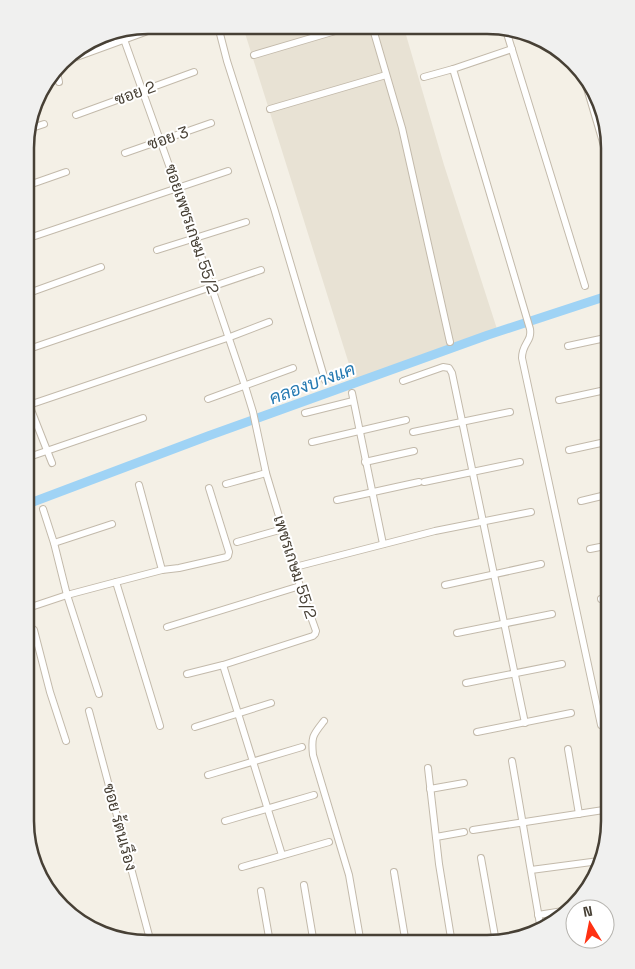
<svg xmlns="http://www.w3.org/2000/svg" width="635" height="969" viewBox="0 0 635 969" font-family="'Space Grotesk',Sarabun,sans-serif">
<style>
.residential{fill:#e8e2d4}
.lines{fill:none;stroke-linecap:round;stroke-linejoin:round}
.canal{stroke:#9fd3f5;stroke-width:9}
.street-casing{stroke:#c3baab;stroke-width:8}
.street{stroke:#fff;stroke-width:6}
.labels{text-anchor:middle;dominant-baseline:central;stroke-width:4;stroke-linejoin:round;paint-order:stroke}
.street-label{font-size:16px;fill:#474035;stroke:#fff}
.water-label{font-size:18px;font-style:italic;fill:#267ab2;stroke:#fff}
.rim{fill:none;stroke:#474035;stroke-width:2.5}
</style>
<rect width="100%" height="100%" fill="#f4f0e6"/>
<polygon class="residential" points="404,28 444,165 497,329 354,380 244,30"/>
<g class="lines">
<polyline class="canal" points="25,505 208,436 488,335 610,295"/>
<g class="street-casing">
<g id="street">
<polyline points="505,27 585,286"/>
<polyline points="373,29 402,128 450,342"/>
<polyline points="219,30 227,61 274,208 325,380"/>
<polyline points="121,31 195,238 245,386 253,412 266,473 300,586 316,631 315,634 313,636 223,665 187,674"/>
<path d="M512,49l-59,20 77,260c2,13 -8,14 -8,29l79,367"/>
<polyline points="254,55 342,29"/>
<polyline points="60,63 148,31"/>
<polyline points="56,68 59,82"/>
<polyline points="424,77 453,69"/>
<polyline points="584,78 610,166"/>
<polyline points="270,109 386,75"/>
<polyline points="76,115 194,72"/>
<polyline points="26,130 44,124"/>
<polyline points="125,153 211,123"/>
<polyline points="26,186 66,172"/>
<polyline points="26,239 228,171"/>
<polyline points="157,250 246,222"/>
<polyline points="26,294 101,267"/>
<polyline points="568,346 610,337"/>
<polyline points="26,350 261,270"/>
<polyline points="403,381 443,367 449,368 452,373 525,723"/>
<polyline points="352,393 383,544"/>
<polyline points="26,397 52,463"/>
<polyline points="208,399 293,368"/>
<polyline points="559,400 610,389"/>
<polyline points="26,406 230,337 269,322"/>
<polyline points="305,413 353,401"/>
<polyline points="413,432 510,412"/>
<polyline points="312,442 406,420"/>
<polyline points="569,450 610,441"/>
<polyline points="26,458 143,418"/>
<polyline points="365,462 414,451"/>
<polyline points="424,482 520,462"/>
<polyline points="226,484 266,473"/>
<polyline points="139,485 162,570"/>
<polyline points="337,500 419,482"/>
<polyline points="581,501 610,494"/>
<polyline points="43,509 54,543 67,595 99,694"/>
<polyline points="237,542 283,529"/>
<polyline points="54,543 112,524"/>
<polyline points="590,549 610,545"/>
<polyline points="295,567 435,531 531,512"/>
<polyline points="116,582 160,726"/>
<polyline points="445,585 541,564"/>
<polyline points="601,599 610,597"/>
<polyline points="25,609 67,595 116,582 162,570 179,568 227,557 228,556 229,552 209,488"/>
<polyline points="167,627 300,586"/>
<polyline points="25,629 30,627 34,630 50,692 66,741"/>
<polyline points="457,633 552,614"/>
<polyline points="223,665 282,855"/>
<polyline points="466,683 562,664"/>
<polyline points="89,711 151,943"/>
<path d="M324,721c-11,14 -13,15 -11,34l36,120 12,69"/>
<polyline points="195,727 271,703"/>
<polyline points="477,732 571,713"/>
<polyline points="568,749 579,814"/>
<polyline points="512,761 541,930"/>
<polyline points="428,768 439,864 452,944"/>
<polyline points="208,775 302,747"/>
<polyline points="430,789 464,783"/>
<polyline points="225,821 314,795"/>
<polyline points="473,830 610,809"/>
<polyline points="436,837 464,832"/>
<polyline points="481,858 496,942"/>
<polyline points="242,867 329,842"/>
<polyline points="531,870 599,861"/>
<polyline points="394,872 406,944"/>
<polyline points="304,885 314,944"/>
<polyline points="261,891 270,943"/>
<polyline points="538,915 563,911"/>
</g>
</g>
<use href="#street" class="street"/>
</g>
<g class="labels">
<g class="street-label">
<text transform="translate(135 93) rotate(-20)">ซอย 2</text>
<text transform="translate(168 138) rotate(-19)">ซอย 3</text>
<text transform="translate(192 229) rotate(71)">ซอยเพชรเกษม 55/2</text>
<text transform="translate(295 567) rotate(72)">เพชรเกษม 55/2</text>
<text transform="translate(120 827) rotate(75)">ซอย ร้ตนเรึอง</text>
</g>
<g class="water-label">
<text transform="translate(312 383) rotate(-20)">คลองบางแค</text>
</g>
</g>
<path d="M0 0H635V969H0ZM148 34H487A114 114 0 0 1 601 148V821A114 114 0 0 1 487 935H148A114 114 0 0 1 34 821V148A114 114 0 0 1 148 34Z" fill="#f0f0ef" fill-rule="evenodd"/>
<path class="rim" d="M148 34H487A114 114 0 0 1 601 148V821A114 114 0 0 1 487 935H148A114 114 0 0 1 34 821V148A114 114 0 0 1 148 34Z"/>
<g transform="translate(590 924) rotate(350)"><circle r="24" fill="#ffffff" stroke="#b5b3ae"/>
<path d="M0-4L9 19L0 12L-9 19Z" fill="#ff3112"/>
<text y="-8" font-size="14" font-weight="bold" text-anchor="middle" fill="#474035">N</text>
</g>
</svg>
